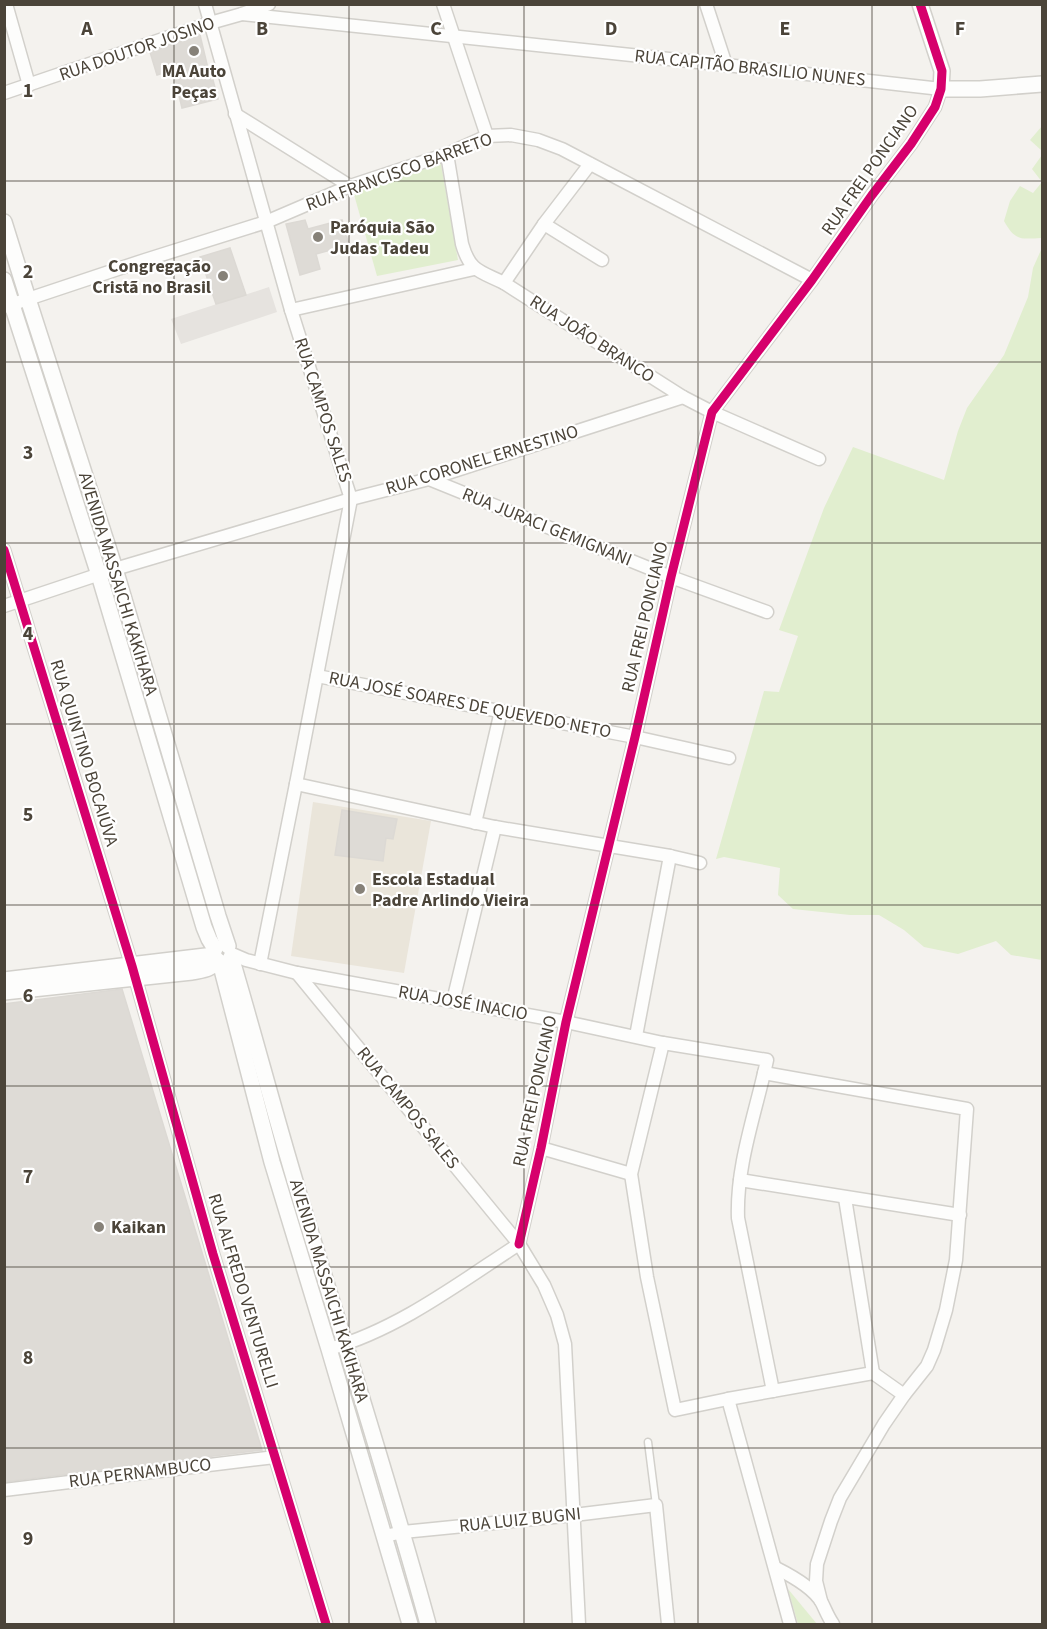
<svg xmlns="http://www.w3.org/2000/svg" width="1047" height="1629" viewBox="0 0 1047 1629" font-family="'Source Sans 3',sans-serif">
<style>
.education{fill:#eae5da}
.green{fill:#e1eecf}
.parking{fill:#e6e3df}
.building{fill:#dedbd6;stroke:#dcd9d4;stroke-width:1.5}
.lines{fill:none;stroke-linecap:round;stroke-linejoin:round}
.service-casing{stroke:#d2d0cb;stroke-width:9}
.minor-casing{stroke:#d2d0cb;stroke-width:15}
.tertiary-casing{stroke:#d2d0cb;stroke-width:18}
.service{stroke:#fdfdfc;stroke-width:6}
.minor{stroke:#fdfdfc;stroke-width:12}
.tertiary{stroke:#fdfdfc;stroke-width:15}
.cycleway-casing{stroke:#fff;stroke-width:13}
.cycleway{stroke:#d6006c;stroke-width:9}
.grid{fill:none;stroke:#4b4439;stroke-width:1.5;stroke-opacity:0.55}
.poi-dot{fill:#868178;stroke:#fff;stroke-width:2}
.labels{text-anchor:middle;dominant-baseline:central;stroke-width:4.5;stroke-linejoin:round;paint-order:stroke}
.street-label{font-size:18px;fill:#4b4439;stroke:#fff}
.poi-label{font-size:18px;font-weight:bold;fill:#4b4439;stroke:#fff;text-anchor:start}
.grid-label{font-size:20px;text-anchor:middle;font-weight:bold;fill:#4b4439;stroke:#fff;stroke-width:4.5;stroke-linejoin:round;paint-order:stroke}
</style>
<rect width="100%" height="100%" fill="#f4f2ee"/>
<polygon class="education" points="313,802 431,821 404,973 291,956"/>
<g class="green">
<polygon points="1042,126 1042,151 1030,140"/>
<path d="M1042,155v805l-31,-5 -15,-14 -38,13 -34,-7 -20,-17 -25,-15h-29l-57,-6 -15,-14 2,-27 -56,-11 -8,2 48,-168 15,1 19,-56 -19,-6 45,-122 29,-61 91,33 14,-49 9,-23 37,-53 24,-58 5,-29 8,-18v-12c-20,1 -26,3 -37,-17l6,-20 10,-15 13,7 9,-11 -10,-13z"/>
<polygon points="441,164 458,260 377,276 353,191"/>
<polygon points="788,1589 817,1624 798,1624"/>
</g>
<polygon class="parking" points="269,287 277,312 181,344 171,319"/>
<g class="building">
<polygon points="200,35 211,81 213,80 218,99 182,108 173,70 157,75 150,52"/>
<polygon points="305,220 308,229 342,220 349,245 316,254 320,269 300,275 286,224"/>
<polygon points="230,248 246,295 216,304 200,257"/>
<polygon points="342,810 397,819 393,839 386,838 383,861 335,855"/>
<polygon points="122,989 262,1450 4,1482 4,1004"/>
</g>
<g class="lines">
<g class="service-casing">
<polyline id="service" points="648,1442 656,1505"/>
</g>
<g class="minor-casing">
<g id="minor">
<polyline points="6,4 29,85"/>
<polyline points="205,4 291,310 351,499 296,784 260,964"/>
<polyline points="443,4 487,136"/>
<polyline points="706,4 726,65"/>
<polyline points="242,14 726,65 941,89 935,107 911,144 872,195 812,280 712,412 671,577 635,737 566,1022 541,1148 519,1244"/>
<polyline points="4,93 210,23 242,14 269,4"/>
<polyline points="235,114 350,186"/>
<path d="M447,154l15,90c8,28 18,27 42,39l179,114 29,15 107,47"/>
<polyline points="544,224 602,260"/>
<polyline points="504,283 544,224 590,164"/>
<polyline points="4,307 145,260 266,222 350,186 447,154 487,136 511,135 538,140 562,149 812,280"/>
<polyline points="291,310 474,269"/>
<polyline points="429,479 671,577 767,612"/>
<polyline points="4,550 132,966 213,1254 326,1624"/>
<polyline points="4,606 115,569 351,499 429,479 683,397"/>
<polyline points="317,676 635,737 729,758"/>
<polyline points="296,784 495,827 670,856 700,863"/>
<polyline points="475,823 501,711"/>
<path d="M232,954l14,6 51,13 269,49 97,21 104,17c-11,52 -31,105 -29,158l35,173"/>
<polyline points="297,973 519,1244 544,1285 557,1315 565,1344 579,1624"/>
<polyline points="453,1001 495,827"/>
<polyline points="636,1036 670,856"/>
<polyline points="663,1043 631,1174 647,1277 675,1410 728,1399 873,1373 904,1395"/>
<polyline points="764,1073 967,1109 956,1260 946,1310 934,1350 927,1366 904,1395 884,1424 840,1498 831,1521 817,1564 816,1581 821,1601"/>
<polyline points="541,1148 631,1174"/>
<polyline points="740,1180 960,1215"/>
<polyline points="845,1198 873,1373"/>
<path d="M329,1349c70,-20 130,-66 190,-105"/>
<polyline points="728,1399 790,1624"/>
<polyline points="4,1490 275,1457"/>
<polyline points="385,1536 403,1532 574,1515 656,1505 668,1624"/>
<path d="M776,1568c14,7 38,20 46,35 4,8 6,14 11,21"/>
</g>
</g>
<g class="tertiary-casing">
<g id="tertiary">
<polyline points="920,4 939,62 942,71 941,89 980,89 1042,84"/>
<polyline points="4,222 28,299 115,569 218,916 228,946"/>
<polyline points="4,280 99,575 204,927 209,939 215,949"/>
<path d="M231,957c25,84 47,170 73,254 42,137 86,274 124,413"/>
<polyline points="220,962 272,1162 329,1349 410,1624"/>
<polyline points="4,980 214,955"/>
<path d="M4,992l188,-20c9,-2 20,-2 25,-12"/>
</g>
</g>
<use href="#service" class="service"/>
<use href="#minor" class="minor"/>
<use href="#tertiary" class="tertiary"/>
<g class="cycleway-casing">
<g id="cycleway">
<polyline points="4,550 132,966 213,1254 326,1624"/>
<polyline points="519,1244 541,1148 566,1022 635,737 671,577 712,412 812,280 872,195 911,144 935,107 941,89 942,71 920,4"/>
</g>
</g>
<use href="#cycleway" class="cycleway"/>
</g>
<path class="grid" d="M174,4v1620M349,4v1620M524,4v1620M698,4v1620M872,4v1620M4,181h1038M4,362h1038M4,543h1038M4,724h1038M4,905h1038M4,1086h1038M4,1267h1038M4,1448h1038"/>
<g class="poi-dot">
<circle cx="194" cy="51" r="6"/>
<circle cx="318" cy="237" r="6"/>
<circle cx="223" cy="276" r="6"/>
<circle cx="360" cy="889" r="6"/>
<circle cx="99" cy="1227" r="6"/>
</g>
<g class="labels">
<g class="street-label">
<text transform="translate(137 49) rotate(-19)">RUA DOUTOR JOSINO</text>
<text transform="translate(750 68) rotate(6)">RUA CAPITÃO BRASILIO NUNES</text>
<text transform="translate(870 170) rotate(-55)">RUA FREI PONCIANO</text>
<text transform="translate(399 172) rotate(-20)">RUA FRANCISCO BARRETO</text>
<text transform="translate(592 339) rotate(33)">RUA JOÃO BRANCO</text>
<text transform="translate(323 410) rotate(72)">RUA CAMPOS SALES</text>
<text transform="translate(482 460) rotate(-17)">RUA CORONEL ERNESTINO</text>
<text transform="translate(547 527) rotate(22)">RUA JURACI GEMIGNANI</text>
<text transform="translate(118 584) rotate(73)">AVENIDA MASSAICHI KAKIHARA</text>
<text transform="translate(645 617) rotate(-77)">RUA FREI PONCIANO</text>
<text transform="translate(470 705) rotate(11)">RUA JOSÉ SOARES DE QUEVEDO NETO</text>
<text transform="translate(84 753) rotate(73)">RUA QUINTINO BOCAIÚVA</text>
<text transform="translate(463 1003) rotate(10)">RUA JOSÉ INACIO</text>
<text transform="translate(535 1091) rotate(-78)">RUA FREI PONCIANO</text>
<text transform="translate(408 1108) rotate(51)">RUA CAMPOS SALES</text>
<text transform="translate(243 1291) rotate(73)">RUA ALFREDO VENTURELLI</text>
<text transform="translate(329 1291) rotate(73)">AVENIDA MASSAICHI KAKIHARA</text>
<text transform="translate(140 1473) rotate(-7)">RUA PERNAMBUCO</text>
<text transform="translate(520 1520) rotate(-6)">RUA LUIZ BUGNI</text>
</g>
<g class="poi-label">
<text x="194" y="71" text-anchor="middle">MA Auto<tspan x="194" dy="21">Peças</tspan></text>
<text x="330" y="227">Paróquia São<tspan x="330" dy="21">Judas Tadeu</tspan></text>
<text x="211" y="266" text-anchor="end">Congregação<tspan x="211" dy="21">Cristã no Brasil</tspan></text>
<text x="372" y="879">Escola Estadual<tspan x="372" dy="21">Padre Arlindo Vieira</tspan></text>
<text x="111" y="1227">Kaikan</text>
</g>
</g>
<g class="grid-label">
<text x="87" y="35">A</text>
<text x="262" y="35">B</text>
<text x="436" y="35">C</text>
<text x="611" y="35">D</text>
<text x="785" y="35">E</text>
<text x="960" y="35">F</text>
<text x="28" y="97">1</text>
<text x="28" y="278">2</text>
<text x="28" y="459">3</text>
<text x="28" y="640">4</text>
<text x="28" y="821">5</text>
<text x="28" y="1002">6</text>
<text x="28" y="1183">7</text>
<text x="28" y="1364">8</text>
<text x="28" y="1545">9</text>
</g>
<rect width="1047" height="1629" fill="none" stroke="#4b4439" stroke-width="12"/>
</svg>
